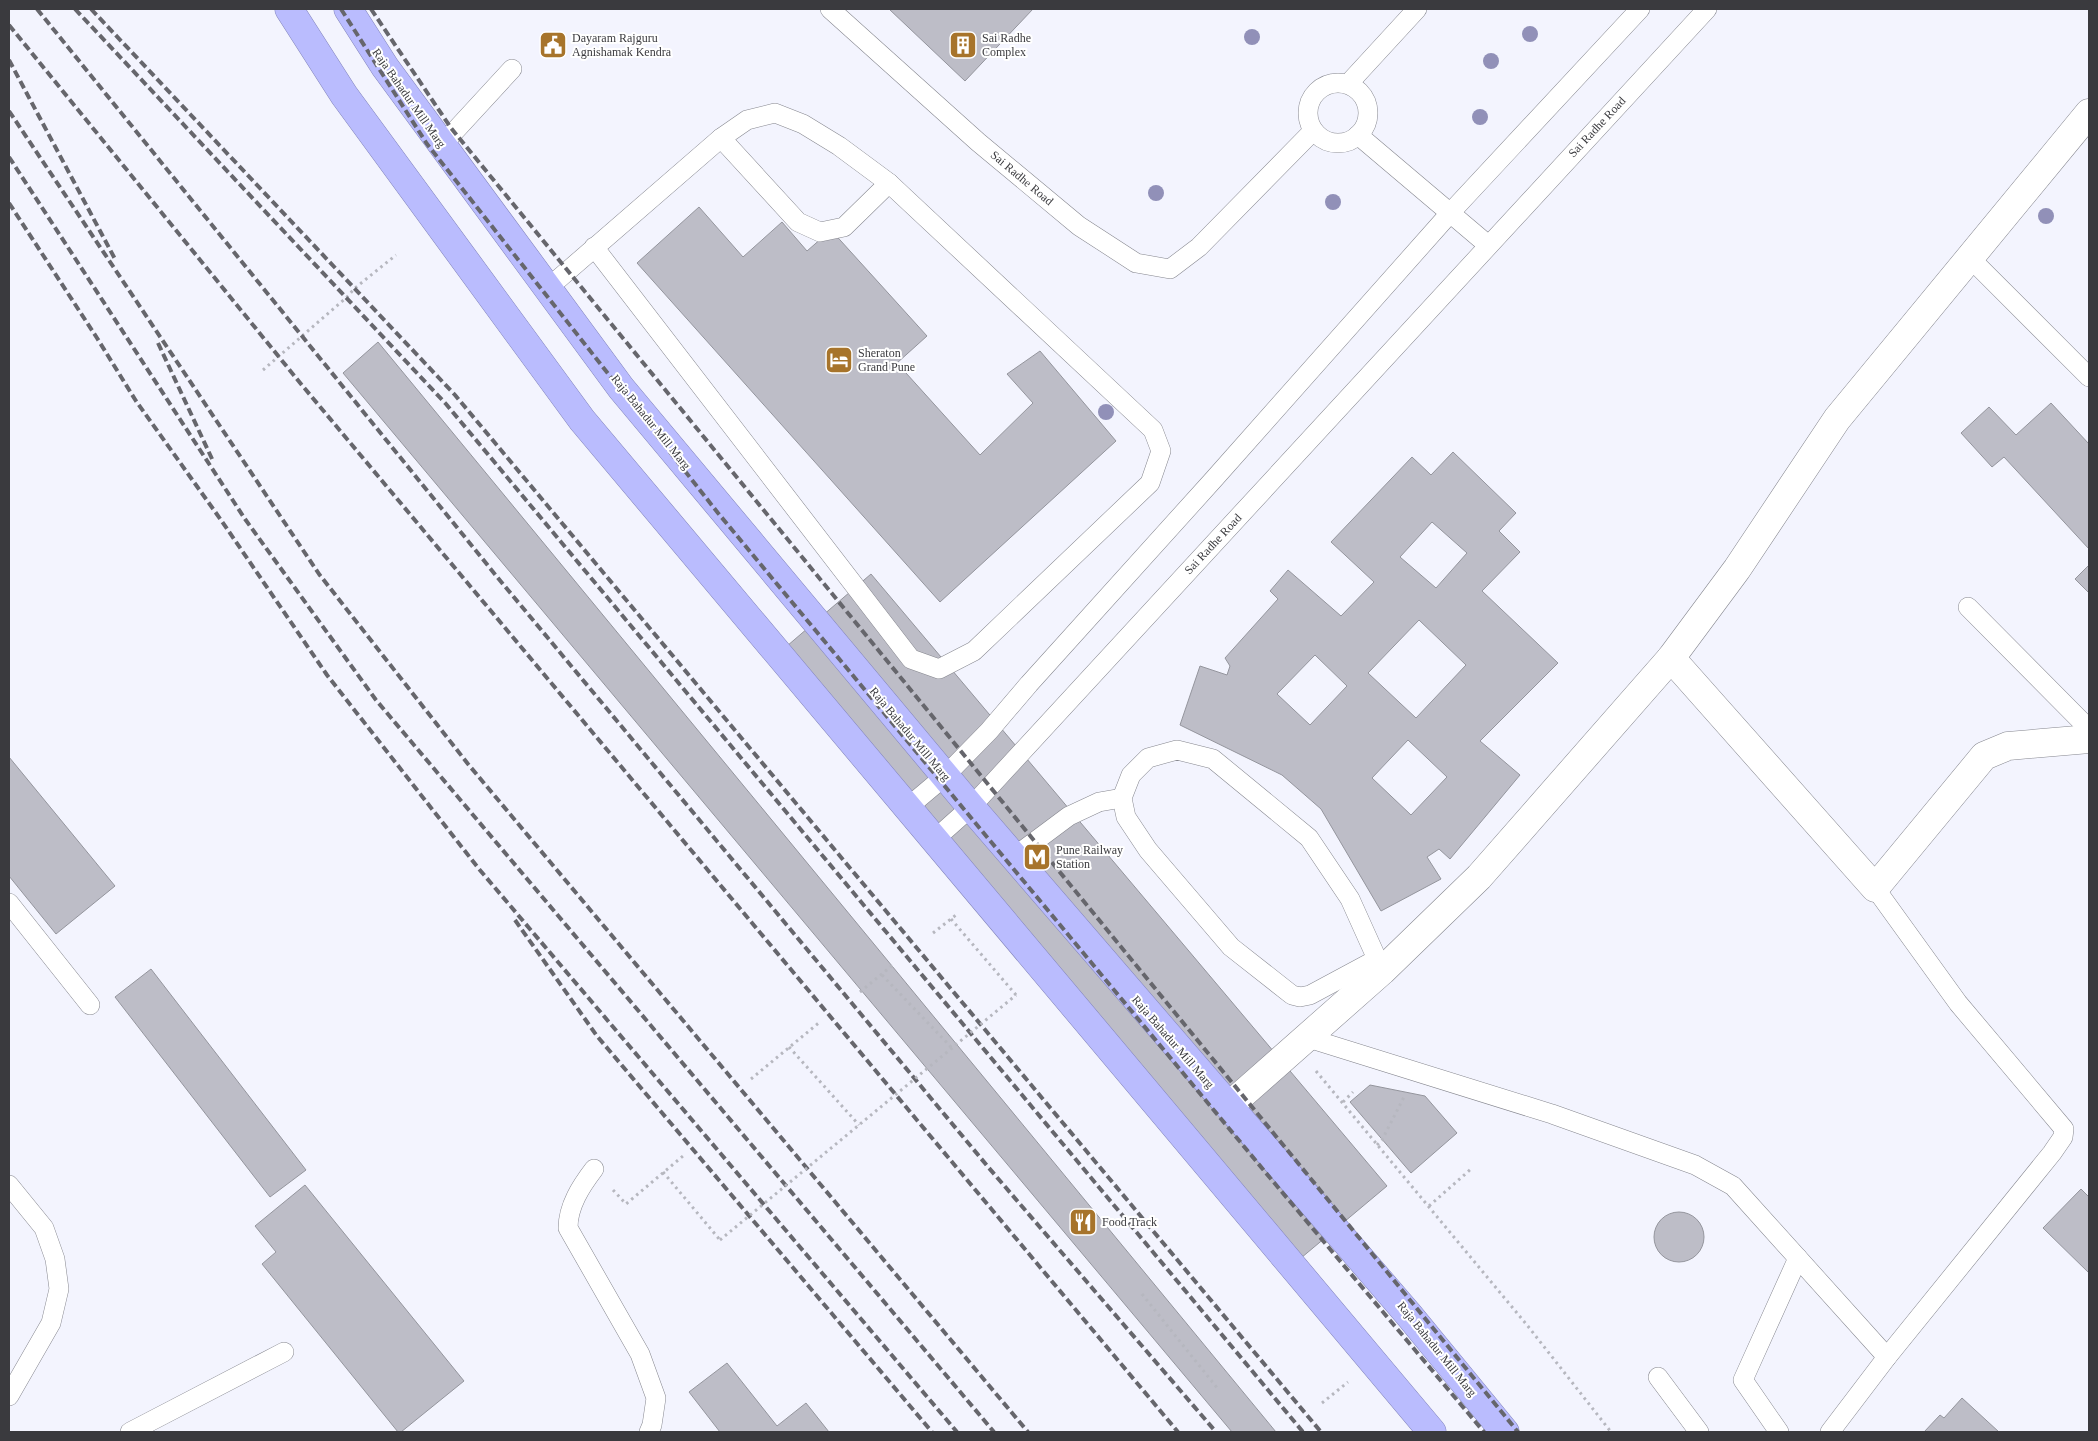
<svg xmlns="http://www.w3.org/2000/svg" width="2098" height="1441" viewBox="0 0 2098 1441" font-family="'Times New Roman',serif">
<style>
.building{fill:#bdbdc7;stroke:#94959d;fill-rule:evenodd}
.lines{fill:none;stroke-linecap:round;stroke-linejoin:round}
.service-casing{stroke:#86878f;stroke-width:20}
.minor-casing{stroke:#86878f;stroke-width:29}
.trunk-casing{stroke:#8284ba;stroke-width:29}
.path{stroke:#b6b7bf;stroke-width:3;stroke-dasharray:2.5 4;stroke-linecap:butt}
.service{stroke:#fff;stroke-width:19}
.minor{stroke:#fff;stroke-width:28}
.trunk{stroke:#babcfe;stroke-width:28}
.rail{stroke:#66666c;stroke-width:4;stroke-dasharray:8 4;stroke-linecap:butt}
.path-bridge{stroke:#b6b7bf;stroke-width:3;stroke-dasharray:2.5 4;stroke-linecap:butt}
.tree{fill:#9190b8}
.labels{text-anchor:middle;dominant-baseline:central;stroke-width:4;stroke-linejoin:round;paint-order:stroke}
.poi-label{font-size:12px;fill:#3a3a3e;stroke:#fff;text-anchor:start}
.street-label{font-size:12px;fill:#3a3a3e;stroke:#fff}
</style>
<rect width="100%" height="100%" fill="#f3f4fe"/>
<g class="building">
<polygon points="889,9 1033,9 965,81"/>
<polygon points="699,207 743,257 782,222 807,251 831,230 927,336 897,363 980,455 1033,403 1007,374 1040,351 1116,441 940,602 637,263"/>
<polygon points="378,342 1276,1432 1232,1432 343,373"/>
<polygon points="2051,403 2089,444 2089,549 2004,457 1992,467 1961,433 1989,407 2016,435"/>
<path d="M1453,452l63,61 -17,18 21,21 -38,39 76,72 -78,78 40,34 -70,84 -11,-10 -12,8 14,22 -60,32 -60,-102 -39,-34 -102,-50 20,-59 27,9 3,-9 -5,-8 53,-59 -8,-8 18,-21 53,46 33,-34 -43,-40 81,-85 19,18zM1432,522l35,31 -31,35 -36,-31zM1419,620l47,45 -50,53 -48,-45zM1315,655l32,31 -37,39 -33,-31zM1408,740l39,37 -36,38 -39,-37z"/>
<polygon points="2089,565 2089,593 2075,579"/>
<polygon points="871,574 1387,1186 1301,1258 787,646"/>
<polygon points="9,757 115,886 56,934 9,876"/>
<polygon points="151,969 306,1170 270,1197 115,997"/>
<polygon points="1370,1085 1425,1096 1457,1133 1411,1173 1350,1102"/>
<polygon points="305,1185 464,1381 401,1432 398,1432 262,1264 276,1252 255,1226"/>
<polygon points="2081,1189 2089,1197 2089,1273 2043,1228"/>
<circle cx="1679" cy="1237" r="25"/>
<polygon points="727,1363 777,1426 806,1403 829,1432 720,1432 689,1392"/>
<polygon points="1962,1398 1999,1432 1924,1432 1940,1415 1944,1418"/>
</g>
<g class="lines">
<g class="service-casing">
<g id="service">
<polyline points="830,9 978,142 1079,226 1136,263 1170,269 1199,247 1313,131"/>
<circle cx="1338" cy="113" r="30"/>
<polyline points="1348,84 1417,9"/>
<polyline points="1358,135 1488,245"/>
<polyline points="721,138 798,222 820,232 844,227 889,183"/>
<polyline points="442,145 512,69"/>
<polyline points="1970,258 2089,377"/>
<polyline points="548,288 721,138 747,120 775,113 803,124 839,146 889,183 1153,430 1161,451 1150,483 974,651 939,669 911,659 594,247"/>
<polyline points="1968,607 2089,729"/>
<polyline points="907,808 945,776 989,731 1029,684 1214,479 1451,212 1640,9"/>
<polyline points="934,840 971,807 1707,9"/>
<polyline points="1014,857 1069,816 1099,802 1122,798"/>
<polyline points="9,903 90,1005"/>
<polyline points="1377,959 1310,995 1300,997 1292,995 1231,947 1148,850 1126,817 1122,798 1131,775 1148,758 1177,750 1213,759 1309,838 1350,899 1377,959 1382,971"/>
<polyline points="1308,1038 1552,1114 1695,1165 1733,1186 1887,1357"/>
<path d="M594,1169c-13,17 -26,37 -26,59l72,126 16,44 -4,27 -3,7"/>
<polyline points="9,1185 44,1228 55,1259 59,1289 51,1323 9,1396"/>
<polyline points="1658,1377 1699,1432"/>
<polyline points="130,1432 284,1352"/>
<polyline points="1779,1432 1743,1380 1798,1258"/>
<polyline points="1830,1432 1887,1357 2052,1153 2063,1137 2064,1129 1958,1003 1875,888"/>
</g>
</g>
<g class="minor-casing">
<g id="minor">
<polyline points="1671,658 1875,888 1984,756 2008,746 2089,739"/>
<polyline points="1229,1106 1382,971 1479,877 1671,658 1737,569 1837,419 2089,113"/>
</g>
</g>
<g class="trunk-casing">
<g id="trunk">
<polyline points="289,9 344,95 582,420 1432,1432"/>
<polyline points="348,9 385,67 621,388 971,807 1409,1315 1505,1432"/>
</g>
</g>
<g class="path">
<polyline points="263,370 347,297 355,288 396,255"/>
<polyline points="951,919 1016,995"/>
<polyline points="933,933 956,915"/>
<polyline points="882,975 952,1048"/>
<polyline points="860,992 894,964"/>
<polyline points="789,1047 859,1125"/>
<polyline points="1316,1071 1527,1325 1611,1432"/>
<polyline points="751,1079 821,1021"/>
<polyline points="1343,1102 1353,1092"/>
<polyline points="1377,1145 1382,1140 1404,1097"/>
<polyline points="663,1172 720,1240"/>
<polyline points="613,1190 626,1204 683,1156"/>
<polyline points="1429,1206 1471,1169"/>
<polyline points="1142,1294 1218,1389"/>
<polyline points="1322,1403 1348,1382"/>
</g>
<use href="#service" class="service"/>
<use href="#minor" class="minor"/>
<use href="#trunk" class="trunk"/>
<g class="rail">
<polyline points="37,9 498,578 989,1168 1216,1432"/>
<polyline points="75,9 446,404 1303,1432"/>
<polyline points="91,9 455,395 1321,1432"/>
<polyline points="341,9 427,144 718,513 1266,1173 1484,1432"/>
<polyline points="371,9 451,128 1518,1432"/>
<polyline points="9,25 301,384 1178,1432"/>
<polyline points="9,60 115,259"/>
<polyline points="9,111 319,574 468,764 1028,1432"/>
<polyline points="9,157 245,519 376,700 994,1432"/>
<polyline points="9,203 97,338 136,401 221,520 327,675 479,869 957,1432"/>
<polyline points="158,343 213,461"/>
<polyline points="515,920 597,1036 932,1432"/>
</g>
<polyline class="path-bridge" points="720,1240 1016,995"/>
</g>
<g class="tree">
<circle cx="1530" cy="34" r="8"/>
<circle cx="1252" cy="37" r="8"/>
<circle cx="1491" cy="61" r="8"/>
<circle cx="1480" cy="117" r="8"/>
<circle cx="1156" cy="193" r="8"/>
<circle cx="1333" cy="202" r="8"/>
<circle cx="2046" cy="216" r="8"/>
<circle cx="1106" cy="412" r="8"/>
</g>
<defs>
<g id="civic-square" transform="scale(1.4375)"><rect x="-9" y="-9" width="18" height="18" rx="4" fill="#a7742b" stroke="#fff"/><path d="M-.6-6.5H3V-4.5H.6V-3L4-1V1h2V6H-6V1h2V-1L-.6-3ZM-1.2 2.5V6h2.4V2.5Z" fill="#fff"/></g>
<g id="building-square" transform="scale(1.4375)"><rect x="-9" y="-9" width="18" height="18" rx="4" fill="#a7742b" stroke="#fff"/><path d="M-4-6H4V6H1V3H-1V6H-4ZM-2.5-4.3h1.7v1.8h-1.7ZM.8-4.3h1.7v1.8H.8ZM-2.5-1h1.7V.8h-1.7ZM.8-1h1.7V.8H.8Z" fill="#fff"/></g>
<g id="hotel-square" transform="scale(1.4375)"><rect x="-9" y="-9" width="18" height="18" rx="4" fill="#a7742b" stroke="#fff"/><path d="M-6-4.5h1.5V1H6V5H4.5V3h-9V5H-6ZM-4 0a1.8 1.8 0 1 1 3.6 0ZM.5 0V-2.5h3Q6-2.5 6 0Z" fill="#fff"/></g>
<g id="metro-square" transform="scale(1.4375)"><rect x="-9" y="-9" width="18" height="18" rx="4" fill="#a7742b" stroke="#fff"/><path d="M-5.5 5V-5H-3L0 0L3-5H5.5V5H3V-.5L0 4L-3-.5V5Z" fill="#fff"/></g>
<g id="restaurant-square" transform="scale(1.4375)"><rect x="-9" y="-9" width="18" height="18" rx="4" fill="#a7742b" stroke="#fff"/><path d="M-5-6h1v4h1v-4h1v4h1v-4h1v5L-1.5 .5V6h-2V.5L-5-1ZM5-6V6H3V1.5H1.5Q1.5-4 5-6Z" fill="#fff"/></g>
</defs>
<g fill-rule="evenodd">
<use href="#civic-square" x="553" y="45"/>
<use href="#building-square" x="963" y="45"/>
<use href="#hotel-square" x="839" y="360"/>
<use href="#metro-square" x="1037" y="857"/>
<use href="#restaurant-square" x="1083" y="1222"/>
</g>
<g class="labels">
<g class="poi-label">
<text x="572" y="38">Dayaram Rajguru<tspan x="572" dy="14">Agnishamak Kendra</tspan></text>
<text x="982" y="38">Sai Radhe<tspan x="982" dy="14">Complex</tspan></text>
<text x="858" y="353">Sheraton<tspan x="858" dy="14">Grand Pune</tspan></text>
<text x="1056" y="850">Pune Railway<tspan x="1056" dy="14">Station</tspan></text>
<text x="1102" y="1222">Food Track</text>
</g>
<g class="street-label">
<text transform="translate(409 98) rotate(55)">Raja Bahadur Mill Marg</text>
<text transform="translate(1597 127) rotate(-47)">Sai Radhe Road</text>
<text transform="translate(1022 178) rotate(40)">Sai Radhe Road</text>
<text transform="translate(651 422) rotate(51)">Raja Bahadur Mill Marg</text>
<text transform="translate(1213 544) rotate(-47)">Sai Radhe Road</text>
<text transform="translate(910 734) rotate(50)">Raja Bahadur Mill Marg</text>
<text transform="translate(1173 1042) rotate(49)">Raja Bahadur Mill Marg</text>
<text transform="translate(1437 1349) rotate(51)">Raja Bahadur Mill Marg</text>
</g>
</g>
<rect width="2098" height="1441" fill="none" stroke="#3a3a3e" stroke-width="20"/>
</svg>
